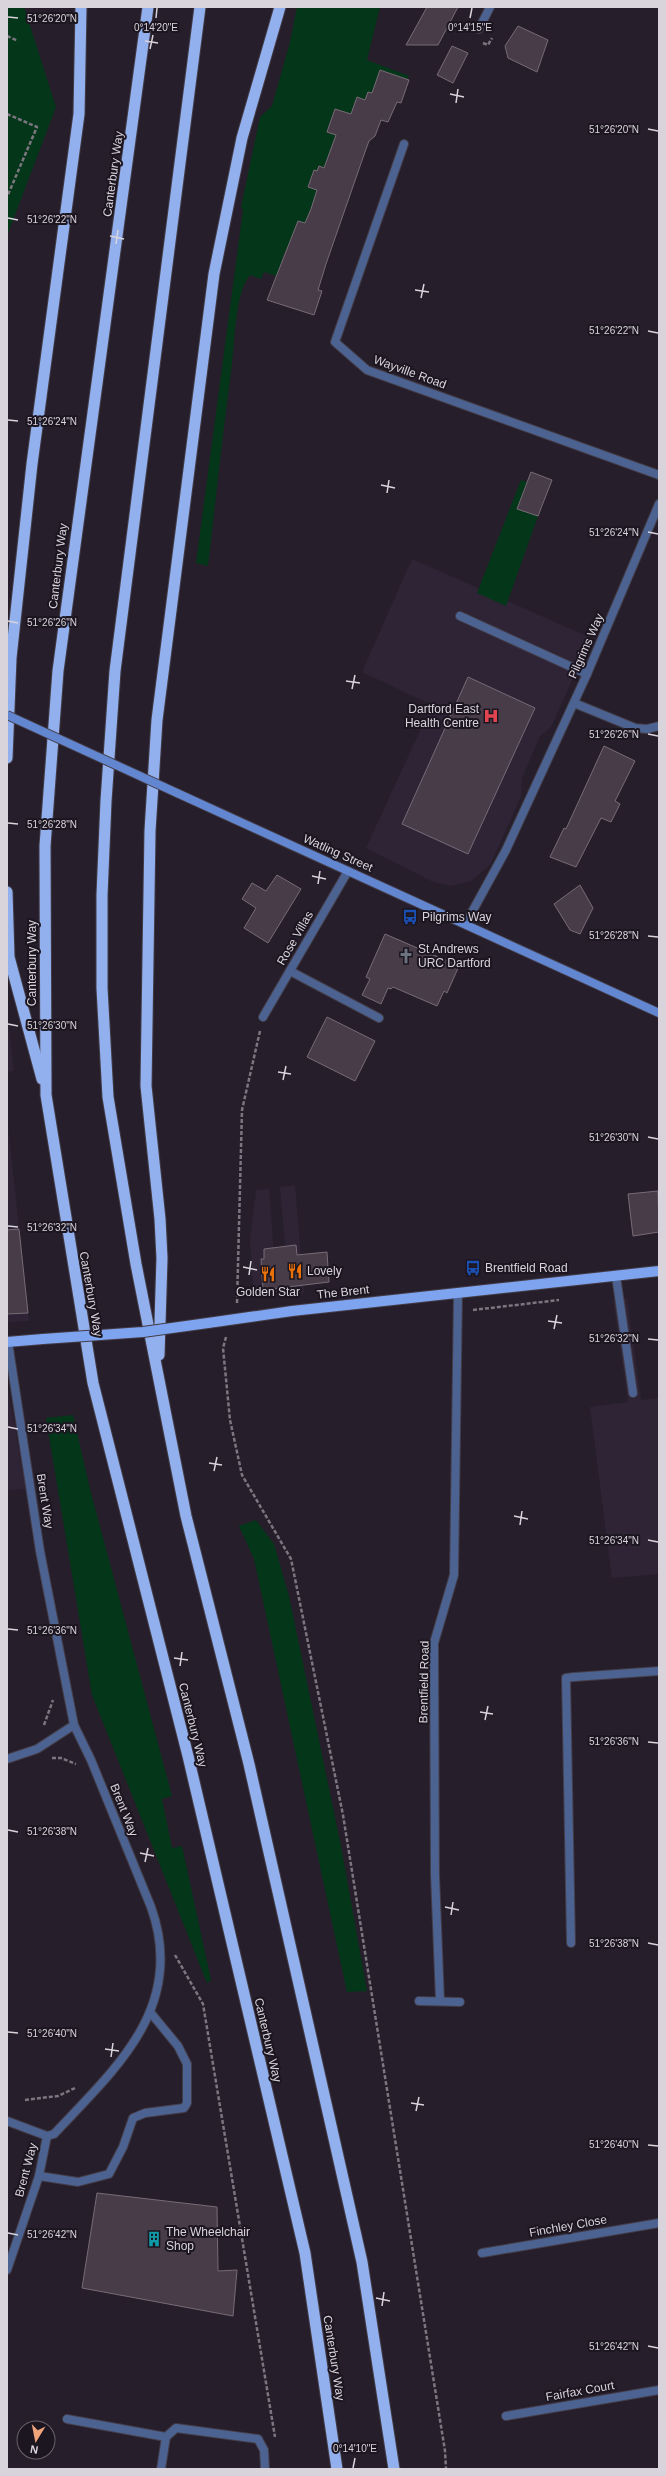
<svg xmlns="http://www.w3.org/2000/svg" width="666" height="2476" viewBox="0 0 666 2476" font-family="Arial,sans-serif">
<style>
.built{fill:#2e2436}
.green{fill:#043619}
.building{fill:#473c48;stroke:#776b77}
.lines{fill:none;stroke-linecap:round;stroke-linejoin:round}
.service-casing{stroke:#433c47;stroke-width:10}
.minor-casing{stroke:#433c47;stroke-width:10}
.secondary-casing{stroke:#433c47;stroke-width:10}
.primary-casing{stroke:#433c47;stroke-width:12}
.trunk-casing{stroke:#433c47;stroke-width:13}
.path{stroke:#7c7680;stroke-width:2.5;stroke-dasharray:4 2;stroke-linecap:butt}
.service{stroke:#4c6290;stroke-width:8}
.minor{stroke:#4c6290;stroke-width:8}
.secondary{stroke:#6386d0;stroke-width:8}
.primary{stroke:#7ea3ef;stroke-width:10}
.trunk{stroke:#92b0ee;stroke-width:11}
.secondary-bridge-casing{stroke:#433c47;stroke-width:10;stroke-linecap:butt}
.primary-bridge-casing{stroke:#433c47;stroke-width:12;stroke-linecap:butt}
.secondary-bridge{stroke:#6386d0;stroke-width:8}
.primary-bridge{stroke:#7ea3ef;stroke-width:10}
.ticks{fill:none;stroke:#d9d4dc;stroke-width:1.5}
.labels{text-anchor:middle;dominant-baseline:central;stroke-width:4;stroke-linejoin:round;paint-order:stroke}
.street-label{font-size:12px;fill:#d9d4dc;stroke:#1c1621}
.poi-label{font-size:12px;fill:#d9d4dc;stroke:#1c1621;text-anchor:start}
.ticks-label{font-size:10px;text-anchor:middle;fill:#d9d4dc;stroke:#1c1621;stroke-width:4;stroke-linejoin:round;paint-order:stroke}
</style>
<rect width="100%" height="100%" fill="#261f2b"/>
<g class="built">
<polygon points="412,559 591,638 551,727 540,736 522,778 521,797 490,865 471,881 450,886 431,881 366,848 432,705 362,672"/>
<polygon points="7,1013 14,1071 7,1072"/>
<polygon points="7,1116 29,1321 7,1322"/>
<polygon points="295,1185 304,1293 289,1294 280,1187"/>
<polygon points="269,1189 277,1295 254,1298 250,1241 256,1190"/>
<polygon points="627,1298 641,1400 659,1398 659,1574 612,1578 590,1407 628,1402 613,1299"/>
<polygon points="7,1382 14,1423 26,1489 7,1490"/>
</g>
<g class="green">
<polygon points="7,7 24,7 56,107 7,236"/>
<path d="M297,7h83l-13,53 42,16 -2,3 -27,-9 -8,23 -4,-1 -3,8 10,23 -40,-14 -8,22 9,4v3l-11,27 31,11 -1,2 -36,-12 -2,5 -3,-1 -6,16 10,4 -11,30 29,14 -38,-13 -3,6 7,3 25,29v5l-42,-13 -7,22 9,3 1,4 -24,-8 -3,7 -11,-4c-15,18 -15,65 -18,89 -9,67 -16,134 -24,202l-12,-3 47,-353 -2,-3 19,-90 12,-11 18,-64z"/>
<polygon points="521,480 527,482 518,509 538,516 506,606 477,593"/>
<polygon points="73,1415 90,1489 172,1796 162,1799 172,1848 182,1846 211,1980 207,1983 92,1695 46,1418"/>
<polygon points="256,1520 274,1544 289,1596 341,1846 367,1991 347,1992 254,1559 239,1526"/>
</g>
<g class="building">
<polygon points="427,7 458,7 438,45 406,45"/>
<polygon points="518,26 548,40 537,72 508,58 505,46"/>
<polygon points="452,46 468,53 453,83 437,75"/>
<polygon points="380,70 409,80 401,103 397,102 388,122 381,120 375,136 369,141 366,149 326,264 318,290 322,291 314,315 267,300 298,221 305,223 311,209 317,190 308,187 314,170 317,171 319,166 324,168 336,135 327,132 335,109 351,114 357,97 365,100 368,92 372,93"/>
<polygon points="531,472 552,480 538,516 517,509"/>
<polygon points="468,677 535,708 468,854 402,824"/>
<polygon points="604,746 635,761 615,801 620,804 611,822 601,818 576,867 550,857 564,828 566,829"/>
<polygon points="277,875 301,889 268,943 244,928 256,908 242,899 252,883 266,891"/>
<polygon points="580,885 593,908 580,934 570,930 554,904"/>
<polygon points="385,934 459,966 447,993 444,991 437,1006 393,987 391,989 388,988 381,1004 362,995 370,979 366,977"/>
<polygon points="327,1017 375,1041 355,1081 307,1057"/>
<polygon points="658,1191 659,1232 633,1236 628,1194"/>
<polygon points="19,1229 28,1313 7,1314 7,1230"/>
<polygon points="296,1245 297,1255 327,1252 329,1282 263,1290 261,1259 264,1259 264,1249"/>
<polygon points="97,2193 217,2207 218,2271 237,2270 233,2316 82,2288"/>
</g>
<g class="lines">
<g class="service-casing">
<g id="service">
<polyline points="460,616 587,674"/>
<polyline points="290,971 379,1018"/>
<polyline points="616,1276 633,1393"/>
<polyline points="571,1943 566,1678 574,1677"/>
<polyline points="39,2176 78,2182 109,2174 123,2147 133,2118 145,2113 184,2108 187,2103 187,2064 178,2046 150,2012"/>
<polyline points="67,2419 166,2437"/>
<polyline points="161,2469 166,2437 176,2428 258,2439 264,2450 265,2469"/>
</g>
</g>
<g class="minor-casing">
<g id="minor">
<polyline points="479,29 490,7"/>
<polyline points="404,144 335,342 367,370 659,475"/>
<polyline points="574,703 635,728 647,729 659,726"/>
<polyline points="466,923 506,850 587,674 659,504"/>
<polyline points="263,1017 348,871"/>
<polyline points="574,1677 659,1671"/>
<polyline points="7,1759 37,1749 74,1725"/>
<polyline points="419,2001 460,2002"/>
<polyline points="440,2001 435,1875 434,1643 454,1575 458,1293"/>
<polyline points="7,2121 47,2136"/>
<polyline points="482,2253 659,2223"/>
<path d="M7,2270l32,-94 8,-40 7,-2c61,-65 133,-127 97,-227l-60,-147 -17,-35 -34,-174 -32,-209"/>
<polyline points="506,2416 659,2390"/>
</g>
</g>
<g class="secondary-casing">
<polyline id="secondary" points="177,793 659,1013"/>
</g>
<g class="primary-casing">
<g id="primary">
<polyline points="208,1323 292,1311 659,1271"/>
<polyline points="7,1342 43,1339"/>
</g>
</g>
<g class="trunk-casing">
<g id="trunk">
<polyline points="148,7 58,671 45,846 46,1095 93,1383 188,1756 305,2253 337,2469"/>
<polyline points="200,7 115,671 106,801 102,895 102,988 108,1097 136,1264 186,1516 249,1764 362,2262 394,2469"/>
<polyline points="7,758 11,658 32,464 79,114 81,7"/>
<polyline points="7,892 9,957 42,1079"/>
<polyline points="159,1355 162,1258 160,1219 146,1086 150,831 157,720 214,274 242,138 280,7"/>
</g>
</g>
<g class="path">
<polyline points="7,36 18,41"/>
<polyline points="483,43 488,45 492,38"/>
<polyline points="7,114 37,127 7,197"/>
<polyline points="237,1303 242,1110 260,1031"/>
<polyline points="473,1310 559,1300"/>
<polyline points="226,1337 223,1348 230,1420 242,1475 291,1559 343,1815 445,2451 446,2469"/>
<polyline points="44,1725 53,1700"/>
<polyline points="52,1758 61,1758 76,1764"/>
<polyline points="175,1955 203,2004 275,2437"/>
<polyline points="25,2100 58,2096 75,2088"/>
</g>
<use href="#service" class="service"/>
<use href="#minor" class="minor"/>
<use href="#secondary" class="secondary"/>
<use href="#primary" class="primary"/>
<use href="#trunk" class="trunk"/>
<g class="secondary-bridge-casing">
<polyline id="secondary-bridge" points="7,715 177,793"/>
</g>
<g class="primary-bridge-casing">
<polyline id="primary-bridge" points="43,1339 143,1332 208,1323"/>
</g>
<use href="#secondary-bridge" class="secondary-bridge"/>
<use href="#primary-bridge" class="primary-bridge"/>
</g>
<path class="ticks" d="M8,17l10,1M156,18l1,-10M470,18l2,-10M145,41l13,2M150,49l3,-14M450,94l14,3M456,103l2,-14M648,129l10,2M8,218l10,2M110,236l14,3M116,244l2,-14M415,290l14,2M421,298l3,-14M648,331l10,2M8,420l10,1M381,485l14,3M387,493l2,-13M648,532l10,2M8,621l10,2M346,681l14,2M352,689l3,-14M648,734l10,2M8,823l10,1M312,876l14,3M318,884l2,-13M648,936l10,1M8,1024l10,2M278,1072l13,2M283,1080l3,-14M648,1137l10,2M8,1226l10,1M243,1267l14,3M249,1275l2,-14M548,1321l14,2M554,1329l3,-14M648,1339l10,1M8,1427l10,2M209,1463l13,2M214,1471l3,-14M514,1516l14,3M520,1525l2,-14M648,1540l10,2M8,1629l10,1M174,1658l14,2M180,1666l2,-14M480,1712l13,2M485,1720l3,-14M648,1742l10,1M8,1830l10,2M140,1853l14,3M145,1862l3,-14M445,1907l14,3M451,1915l2,-13M648,1943l10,2M8,2032l10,1M105,2049l14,2M111,2057l2,-14M411,2103l13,2M416,2111l3,-14M648,2145l10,1M8,2233l10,2M376,2298l14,3M382,2306l2,-14M648,2346l10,2M353,2468l2,-10"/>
<defs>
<g id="hospital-bare" transform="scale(1.2)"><path d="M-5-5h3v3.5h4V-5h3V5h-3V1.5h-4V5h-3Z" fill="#e0444e" stroke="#1c1621" stroke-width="2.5" paint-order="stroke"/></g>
<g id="bus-bare" transform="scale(1.2)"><path d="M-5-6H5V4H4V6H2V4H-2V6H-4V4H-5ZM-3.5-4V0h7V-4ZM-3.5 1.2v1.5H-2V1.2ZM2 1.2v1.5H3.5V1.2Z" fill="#1a4fb4" stroke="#1c1621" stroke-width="2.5" paint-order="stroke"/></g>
<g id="church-bare" transform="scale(1.2)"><path d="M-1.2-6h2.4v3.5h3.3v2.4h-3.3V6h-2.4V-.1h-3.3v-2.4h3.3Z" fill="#6b7280" stroke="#1c1621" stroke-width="2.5" paint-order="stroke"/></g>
<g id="restaurant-bare" transform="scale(1.2)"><path d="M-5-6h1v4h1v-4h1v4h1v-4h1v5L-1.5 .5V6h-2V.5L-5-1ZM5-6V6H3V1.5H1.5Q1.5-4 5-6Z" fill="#e8710a" stroke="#1c1621" stroke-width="2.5" paint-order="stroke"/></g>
<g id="building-bare" transform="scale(1.2)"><path d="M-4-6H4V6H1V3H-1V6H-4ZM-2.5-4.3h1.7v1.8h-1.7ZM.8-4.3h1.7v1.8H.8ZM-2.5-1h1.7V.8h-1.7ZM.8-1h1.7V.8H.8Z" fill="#0f9aa8" stroke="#1c1621" stroke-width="2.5" paint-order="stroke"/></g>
</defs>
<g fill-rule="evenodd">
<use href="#hospital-bare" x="491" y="716"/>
<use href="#bus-bare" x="410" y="917"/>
<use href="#church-bare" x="406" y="956"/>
<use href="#bus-bare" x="473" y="1268"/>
<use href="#restaurant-bare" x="295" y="1271"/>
<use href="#restaurant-bare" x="268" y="1274"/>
<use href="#building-bare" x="154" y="2239"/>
</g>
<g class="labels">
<g class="street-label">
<text transform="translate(113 174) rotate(-82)">Canterbury Way</text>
<text transform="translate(410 372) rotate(20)">Wayville Road</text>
<text transform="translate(58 566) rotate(-83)">Canterbury Way</text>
<text transform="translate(586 646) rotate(-66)">Pilgrims Way</text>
<text transform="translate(338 853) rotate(24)">Watling Street</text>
<text transform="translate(295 938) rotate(-60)">Rose Villas</text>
<text transform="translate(32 963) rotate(-90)">Canterbury Way</text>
<text transform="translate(343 1292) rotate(-6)">The Brent</text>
<text transform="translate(91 1294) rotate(80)">Canterbury Way</text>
<text transform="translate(45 1501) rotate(81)">Brent Way</text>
<text transform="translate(424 1682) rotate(-89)">Brentfield Road</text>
<text transform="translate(193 1725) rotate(76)">Canterbury Way</text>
<text transform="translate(124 1810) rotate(68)">Brent Way</text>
<text transform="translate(268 2040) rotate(77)">Canterbury Way</text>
<text transform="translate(26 2170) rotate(-75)">Brent Way</text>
<text transform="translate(568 2226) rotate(-10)">Finchley Close</text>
<text transform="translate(334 2358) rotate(81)">Canterbury Way</text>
<text transform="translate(580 2391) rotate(-10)">Fairfax Court</text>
</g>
<g class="poi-label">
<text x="479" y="709" text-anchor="end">Dartford East<tspan x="479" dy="14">Health Centre</tspan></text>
<text x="422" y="917">Pilgrims Way</text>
<text x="418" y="949">St Andrews<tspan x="418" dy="14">URC Dartford</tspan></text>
<text x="485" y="1268">Brentfield Road</text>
<text x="307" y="1271">Lovely</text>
<text x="268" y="1292" text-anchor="middle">Golden Star</text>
<text x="166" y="2232">The Wheelchair<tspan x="166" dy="14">Shop</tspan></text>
</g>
</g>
<g class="ticks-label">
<text x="52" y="22">51°26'20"N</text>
<text x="156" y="31">0°14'20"E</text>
<text x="470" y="31">0°14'15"E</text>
<text x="614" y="133">51°26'20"N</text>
<text x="52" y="223">51°26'22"N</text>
<text x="614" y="334">51°26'22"N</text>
<text x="52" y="425">51°26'24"N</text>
<text x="614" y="536">51°26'24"N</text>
<text x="52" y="626">51°26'26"N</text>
<text x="614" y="738">51°26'26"N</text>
<text x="52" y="828">51°26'28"N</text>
<text x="614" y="939">51°26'28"N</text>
<text x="52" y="1029">51°26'30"N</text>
<text x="614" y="1141">51°26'30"N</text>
<text x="52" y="1231">51°26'32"N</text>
<text x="614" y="1342">51°26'32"N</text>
<text x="52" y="1432">51°26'34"N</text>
<text x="614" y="1544">51°26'34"N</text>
<text x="52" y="1634">51°26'36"N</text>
<text x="614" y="1745">51°26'36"N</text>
<text x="52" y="1835">51°26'38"N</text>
<text x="614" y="1947">51°26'38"N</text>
<text x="52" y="2037">51°26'40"N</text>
<text x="614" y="2148">51°26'40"N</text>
<text x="52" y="2238">51°26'42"N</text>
<text x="614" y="2350">51°26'42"N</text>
<text x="355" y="2452">0°14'10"E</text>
</g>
<rect width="666" height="2476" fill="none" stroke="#d9d4dc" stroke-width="16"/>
<g transform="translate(36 2440) rotate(190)"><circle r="19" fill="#1c1621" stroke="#68626c"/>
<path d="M0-3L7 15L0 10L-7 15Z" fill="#f0a27a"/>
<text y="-6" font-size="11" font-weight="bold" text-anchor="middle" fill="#d9d4dc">N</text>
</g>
</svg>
